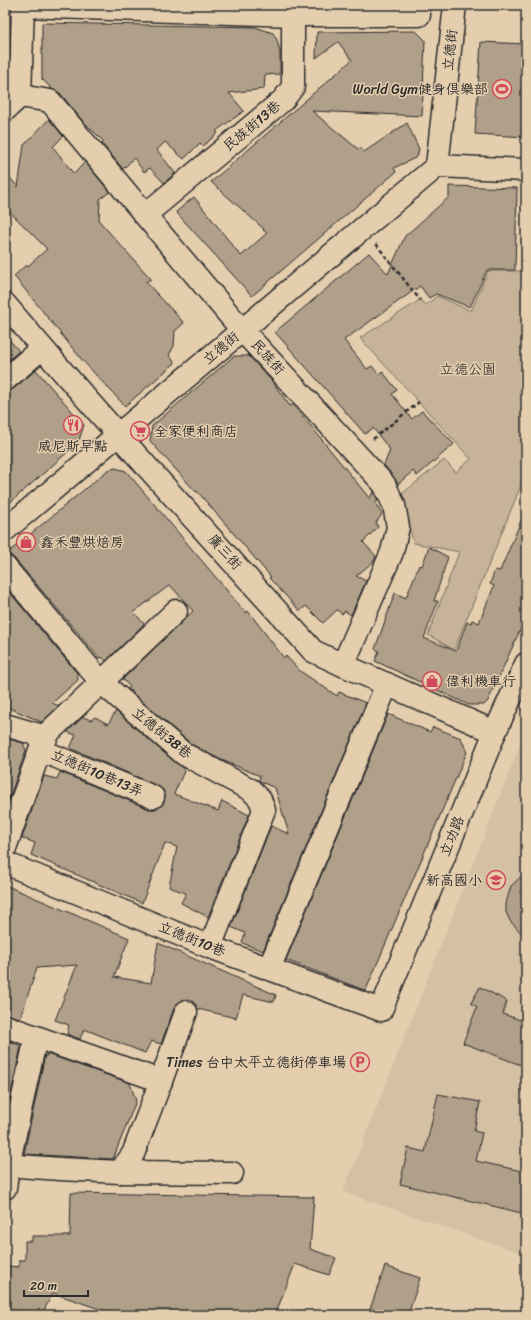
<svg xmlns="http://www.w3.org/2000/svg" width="531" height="1320" viewBox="0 0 531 1320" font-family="Sriracha,'LXGW WenKai TC',sans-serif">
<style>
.built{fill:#d4c0a3}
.green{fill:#c6b399;stroke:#786f62}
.building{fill:#b0a08a;stroke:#2b2b2b}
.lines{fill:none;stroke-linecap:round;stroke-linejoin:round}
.minor-casing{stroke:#2b2b2b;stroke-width:25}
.path{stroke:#2b2b2b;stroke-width:2.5;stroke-dasharray:4 3;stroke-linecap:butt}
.minor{stroke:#e4ceae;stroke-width:22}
.labels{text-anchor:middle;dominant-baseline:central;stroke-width:3;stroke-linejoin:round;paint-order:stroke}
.street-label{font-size:14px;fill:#2b2b2b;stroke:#e4ceae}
.poi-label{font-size:14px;fill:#2b2b2b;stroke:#e4ceae;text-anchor:end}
.park-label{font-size:14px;fill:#423f3c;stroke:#e4ceae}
</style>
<rect width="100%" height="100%" fill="#e4ceae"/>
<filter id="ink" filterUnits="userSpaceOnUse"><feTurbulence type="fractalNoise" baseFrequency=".025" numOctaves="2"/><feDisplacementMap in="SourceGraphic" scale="8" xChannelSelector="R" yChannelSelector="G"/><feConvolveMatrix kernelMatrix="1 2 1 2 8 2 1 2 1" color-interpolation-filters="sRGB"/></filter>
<g filter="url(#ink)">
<polygon class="built" points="526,730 526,1255 343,1192"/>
<polygon class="green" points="488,271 526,271 526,473 454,650 428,635 459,552 414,543 398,497 444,460 456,472 471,459 360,338 420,300 426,305 437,296 471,311"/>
<g class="building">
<polygon points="42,23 255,27 273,33 277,40 280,52 280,74 265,75 264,89 229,93 244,111 216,131 218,133 203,146 200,143 184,159 165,142 157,150 175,173 164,183 150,168 144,172 134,158 123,169 102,144 104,142 81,119 60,93 52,89 42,79"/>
<polygon points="416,31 425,40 422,116 312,111 358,149 360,148 364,152 407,123 419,149 417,157 394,168 396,172 252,296 176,212 194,197 241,256 267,233 263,230 264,229 211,182 352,60 338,42 316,58 317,32"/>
<polygon points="481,42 526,44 526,137 475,134"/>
<polygon points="49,119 63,136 53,147 74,174 85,162 110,192 100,199 99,221 151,279 146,282 184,323 175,331 174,346 169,355 175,363 125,406 83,361 14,276 25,266 28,266 47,249 5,207 5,172 18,187 24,145"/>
<polygon points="449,186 517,188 515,270 487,270 470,307 436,294 429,298 420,286 344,340 367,369 372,366 379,374 382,371 397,390 392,394 412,419 422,411 454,444 417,476 413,471 398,484 393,476 384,465 390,450 373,428 365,434 275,332 369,253 388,274 405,236 449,197"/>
<polygon points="5,335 19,351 5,363"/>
<polygon points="234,356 249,356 271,380 290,406 293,404 370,499 373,491 378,501 375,503 382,514 376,523 378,527 363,542 376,556 374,561 356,576 366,581 351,615 345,611 342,614 337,610 323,623 306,606 300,611 269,578 271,577 197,491 196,492 150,441 152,426"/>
<polygon points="36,370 84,425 78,443 5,507 5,392 13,389"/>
<polygon points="115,468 126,471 246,613 248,611 284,658 286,656 300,671 337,696 339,692 366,703 263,951 242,943 245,933 231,927 271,826 289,834 275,788 261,782 259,780 260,776 217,758 191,744 128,689 130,687 123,679 193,611 170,585 134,612 144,624 106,661 102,657 100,659 15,559 10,555 5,555 108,470"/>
<polygon points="526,509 526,617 488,701 484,705 469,705 375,661 379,651 375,649 395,593 406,598 419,565 422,566 429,547 448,557 434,601 438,601 424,638 456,651 467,622 471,623 472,620 479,623 494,586 490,584 495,570 500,571"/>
<polygon points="5,587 77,673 78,680 52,703 59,706 42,722 7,707 10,713 5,713"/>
<polygon points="116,711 176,763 185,769 174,794 218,811 222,801 249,815 208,917 181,903 186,893 169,887 177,847 165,843 142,903 31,855 35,843 22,838 44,776 57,779 60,772 149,809 155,809 160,807 164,802 165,795 163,790 158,786 70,748 76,735 67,732 83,717 91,720 95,717 108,724"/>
<polygon points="388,714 430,732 433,727 461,738 467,752 366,990 364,990 286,960"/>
<polygon points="5,738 23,743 26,750 5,811"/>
<polygon points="526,872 526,938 510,921 506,912 506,903 511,886"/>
<polygon points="5,885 129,938 114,977 151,983 158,943 276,995 274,1002 243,995 236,1018 198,1009 195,1004 191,1000 183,1000 178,1003 174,1008 161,1044 151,1041 145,1053 84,1029 80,1039 67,1034 69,1025 55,1020 77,965 37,968 20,1018 5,1014"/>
<polygon points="480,987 507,1001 503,1014 526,1022 526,1067 463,1043 477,1007 471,1003"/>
<polygon points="5,1039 21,1046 5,1121"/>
<polygon points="47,1054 130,1083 136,1101 113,1159 24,1154 45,1055 47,1056"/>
<polygon points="438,1094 480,1102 474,1131 482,1133 476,1161 526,1172 526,1214 400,1184 408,1148 425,1152"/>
<polygon points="71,1193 314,1197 310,1249 336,1258 329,1275 295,1264 275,1315 117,1315 53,1293 43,1312 7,1310 5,1266 19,1267 19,1260 25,1260 25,1241 32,1241 32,1236 70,1236"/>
<polygon points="385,1266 420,1278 408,1315 368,1315"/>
</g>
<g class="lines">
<g class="minor-casing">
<g id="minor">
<polyline points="20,96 50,101 145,215 242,330 384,484 394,505 398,527 392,552 343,665"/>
<polyline points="5,110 20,96 23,6 293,15 419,15"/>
<polyline points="437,166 455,5"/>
<polyline points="145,215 283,100 293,87 293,5"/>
<path d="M5,304c99,118 205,232 308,347l30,14 152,67"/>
<polyline points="5,380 42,348"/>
<polyline points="5,530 437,166 526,170"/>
<polyline points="5,567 101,682 184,754 251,790 260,799 264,810 210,947"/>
<polyline points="5,725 46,737"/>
<polyline points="40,750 153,797"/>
<polyline points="5,848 40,750 49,732 176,611"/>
<polyline points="5,863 210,947 381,1010 495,732 526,664"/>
<polyline points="269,969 387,684"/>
<polyline points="5,1026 161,1081 186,1012"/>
<polyline points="5,1165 60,1169 120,1172 133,1154 161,1081"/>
<polyline points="120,1172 232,1173"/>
<polyline points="5,1188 8,1166 36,1037"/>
</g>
</g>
<g class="path">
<polyline points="376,244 420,300"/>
<polyline points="373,439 419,402"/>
</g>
<use href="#minor" class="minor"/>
</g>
</g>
<defs>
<g id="stadium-ring" transform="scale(1)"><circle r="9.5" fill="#e4ceae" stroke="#d1495b" stroke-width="1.5"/><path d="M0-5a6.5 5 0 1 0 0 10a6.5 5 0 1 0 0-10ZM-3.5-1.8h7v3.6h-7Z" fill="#d1495b"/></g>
<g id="restaurant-ring" transform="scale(1)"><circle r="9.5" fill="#e4ceae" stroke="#d1495b" stroke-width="1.5"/><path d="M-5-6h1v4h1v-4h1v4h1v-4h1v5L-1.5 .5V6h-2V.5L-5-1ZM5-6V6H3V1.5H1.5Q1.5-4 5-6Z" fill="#d1495b"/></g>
<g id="supermarket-ring" transform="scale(1)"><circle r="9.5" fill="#e4ceae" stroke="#d1495b" stroke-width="1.5"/><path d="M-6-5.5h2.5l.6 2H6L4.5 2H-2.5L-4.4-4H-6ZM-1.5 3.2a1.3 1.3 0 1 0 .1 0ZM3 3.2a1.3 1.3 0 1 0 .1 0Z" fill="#d1495b"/></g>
<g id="shop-ring" transform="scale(1)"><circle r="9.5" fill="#e4ceae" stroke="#d1495b" stroke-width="1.5"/><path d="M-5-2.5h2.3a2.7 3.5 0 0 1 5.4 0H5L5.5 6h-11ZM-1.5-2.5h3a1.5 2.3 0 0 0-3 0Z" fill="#d1495b"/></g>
<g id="school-ring" transform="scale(1)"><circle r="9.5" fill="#e4ceae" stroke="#d1495b" stroke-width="1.5"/><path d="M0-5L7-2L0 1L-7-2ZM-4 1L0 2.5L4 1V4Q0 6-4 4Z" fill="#d1495b"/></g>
<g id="parking-ring" transform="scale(1)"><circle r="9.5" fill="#e4ceae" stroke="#d1495b" stroke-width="1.5"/><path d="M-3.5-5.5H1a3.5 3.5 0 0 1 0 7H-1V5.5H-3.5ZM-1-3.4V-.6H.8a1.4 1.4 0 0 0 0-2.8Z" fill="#d1495b"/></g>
</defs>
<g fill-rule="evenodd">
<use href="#stadium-ring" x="502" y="89"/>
<use href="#restaurant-ring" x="73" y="425"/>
<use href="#supermarket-ring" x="140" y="431"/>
<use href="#shop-ring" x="26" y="542"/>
<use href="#shop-ring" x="432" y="681"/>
<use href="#school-ring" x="496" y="880"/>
<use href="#parking-ring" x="360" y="1062"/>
</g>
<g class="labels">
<g class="street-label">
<text transform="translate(450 50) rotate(-84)">立德街</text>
<text transform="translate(252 126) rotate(-40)">民族街13巷</text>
<text transform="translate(221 348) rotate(-40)">立德街</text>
<text transform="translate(268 357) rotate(48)">民族街</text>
<text transform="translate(225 552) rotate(48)">廣三街</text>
<text transform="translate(162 733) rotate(39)">立德街38巷</text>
<text transform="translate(97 773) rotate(23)">立德街10巷13弄</text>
<text transform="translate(452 836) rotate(-68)">立功路</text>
<text transform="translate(192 939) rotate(22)">立德街10巷</text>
</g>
<g class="poi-label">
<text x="488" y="89">World Gym健身俱樂部</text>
<text x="154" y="431" text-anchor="start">全家便利商店</text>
<text x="73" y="446" text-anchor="middle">威尼斯早點</text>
<text x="40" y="542" text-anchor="start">鑫禾豐烘焙房</text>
<text x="446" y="681" text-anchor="start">偉利機車行</text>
<text x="482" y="880">新高國小</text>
<text x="346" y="1062">Times 台中太平立德街停車場</text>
</g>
<g class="park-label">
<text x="468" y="369">立德公園</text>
</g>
</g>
<rect width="531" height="1320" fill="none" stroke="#e4ceae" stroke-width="20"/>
<rect x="10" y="10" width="511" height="1300" fill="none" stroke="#2b2b2b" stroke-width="1.5" filter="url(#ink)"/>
<path d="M24 1290v6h64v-6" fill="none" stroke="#2b2b2b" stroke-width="2"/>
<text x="30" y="1290" font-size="12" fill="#2b2b2b" stroke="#e4ceae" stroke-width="3" paint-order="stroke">20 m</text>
</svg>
